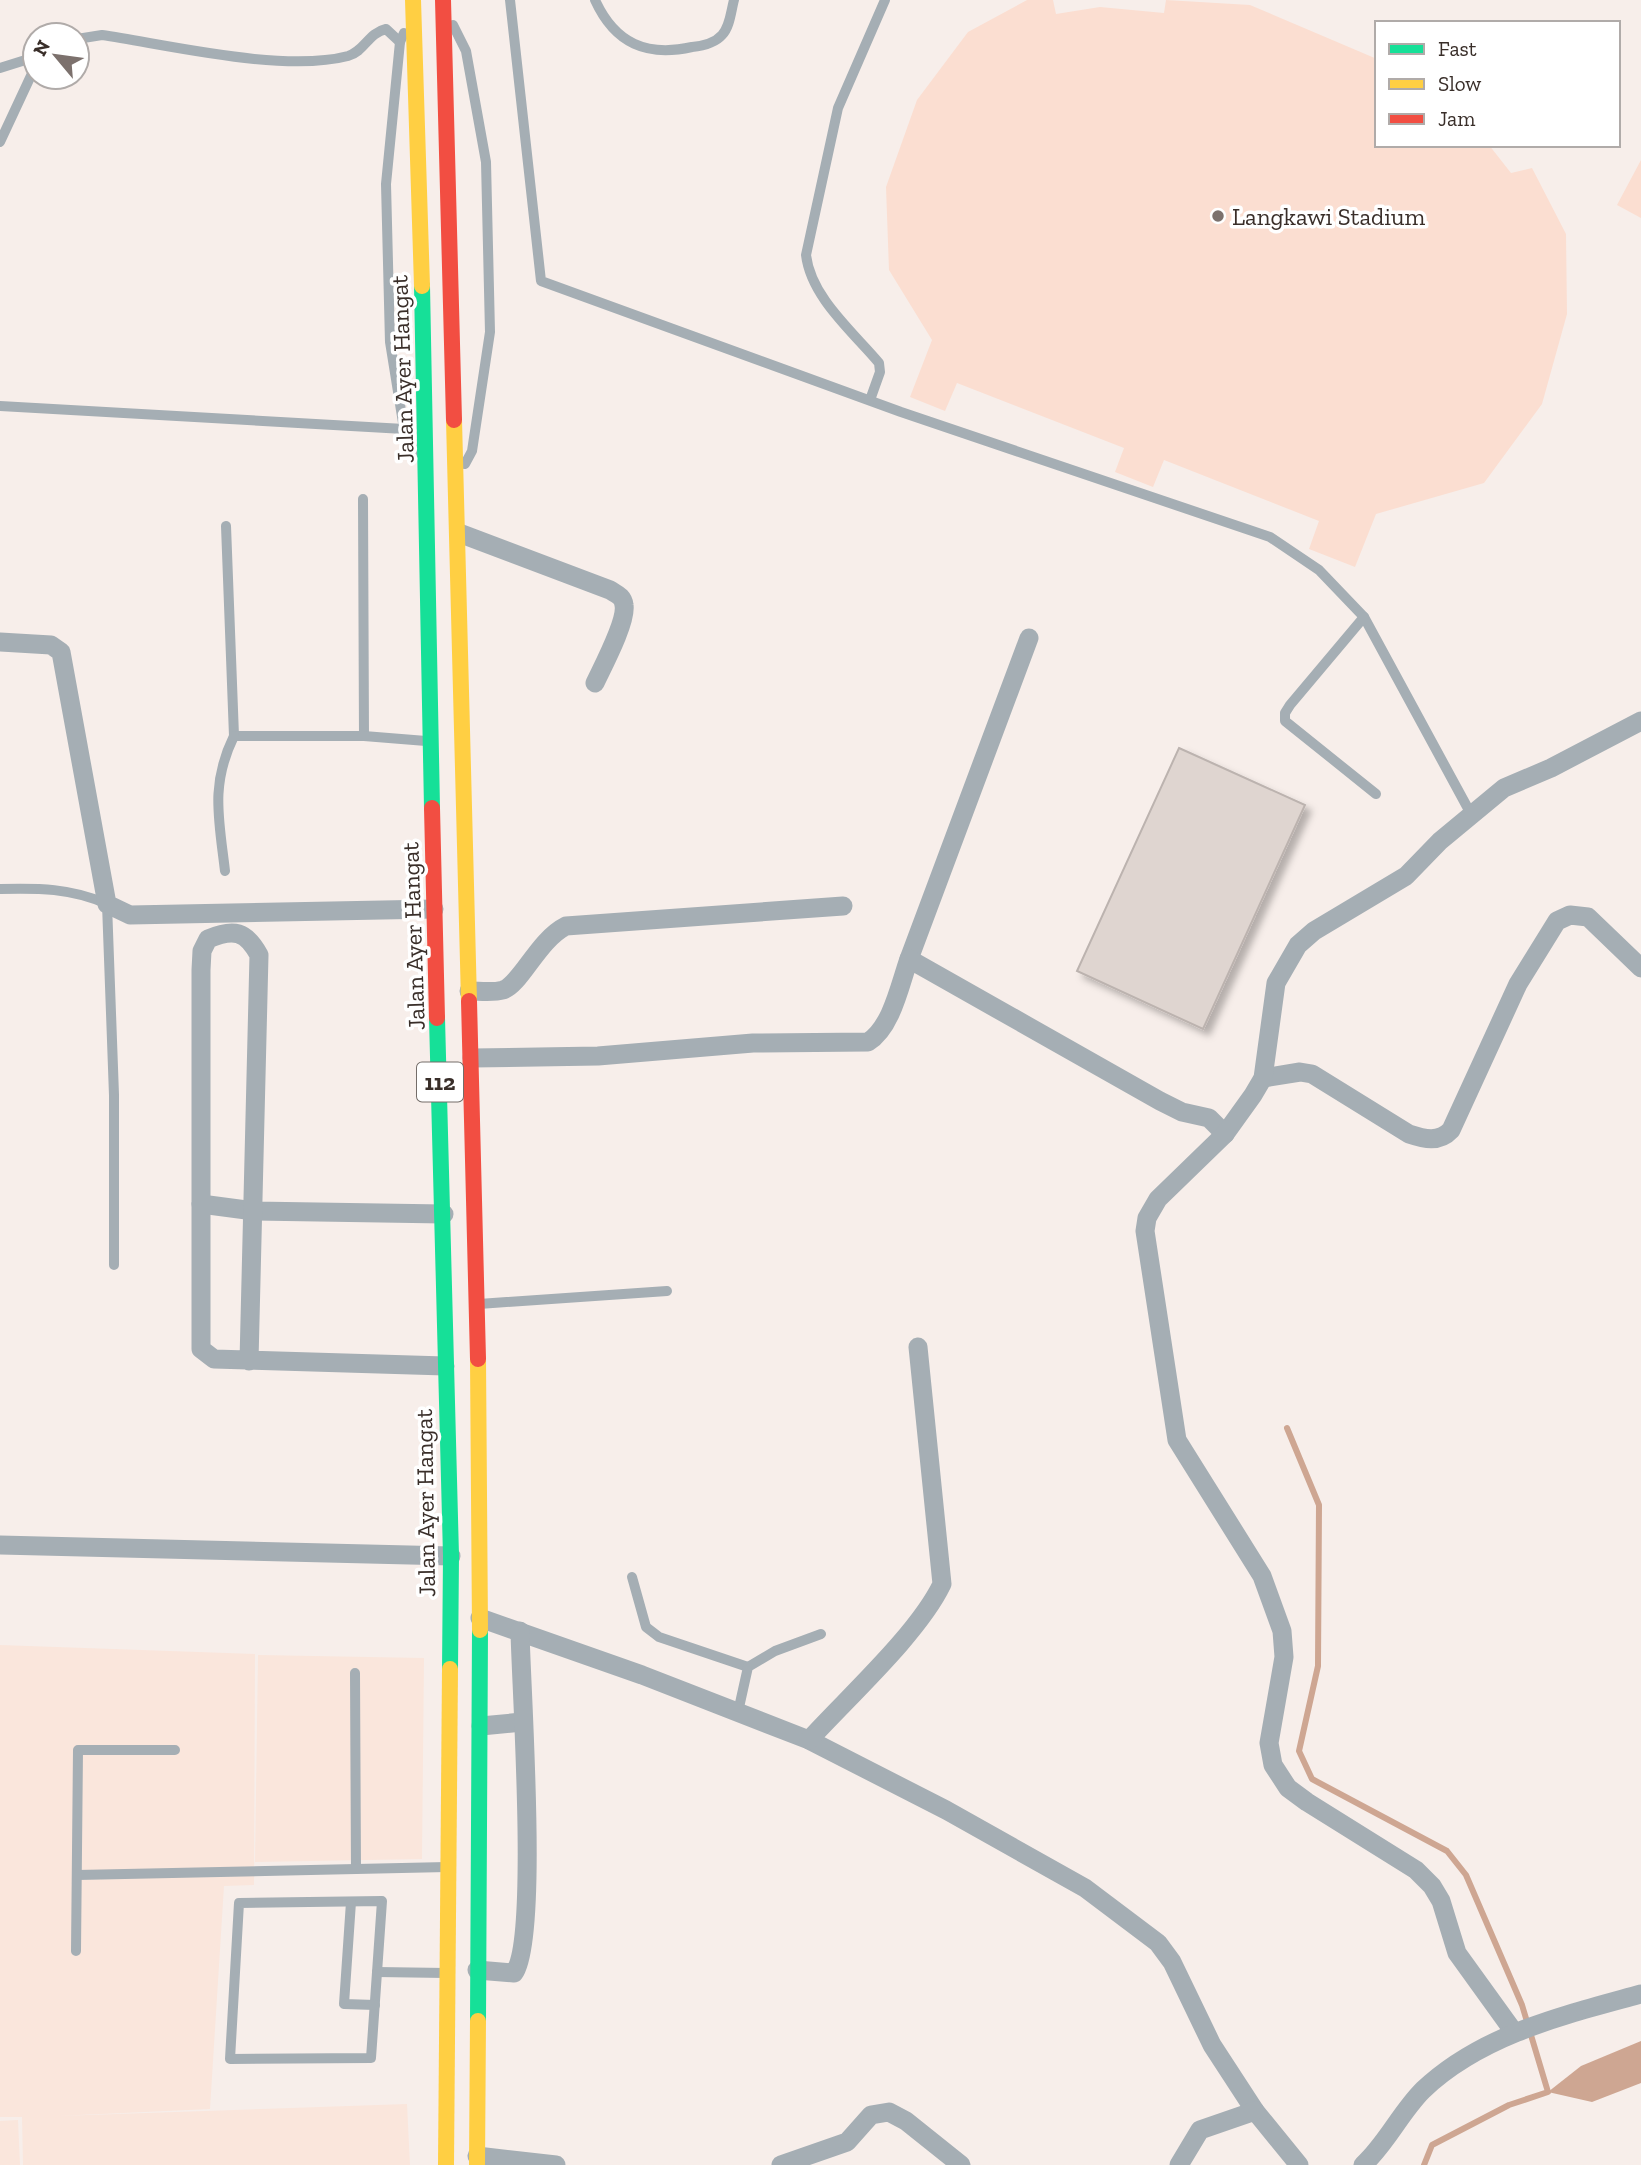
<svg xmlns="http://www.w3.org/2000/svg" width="1641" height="2165" viewBox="0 0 1641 2165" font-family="'Zilla Slab',serif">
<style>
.built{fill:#fae6dc}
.green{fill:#fbded1}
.water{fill:#cea692}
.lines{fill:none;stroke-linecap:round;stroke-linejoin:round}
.stream{stroke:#cea692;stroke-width:6}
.building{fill:#dfd5d0;stroke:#bcb3af;stroke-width:2;filter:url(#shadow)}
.lane{stroke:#a5aeb4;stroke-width:10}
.street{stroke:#a5aeb4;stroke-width:19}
.fast{stroke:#16e098;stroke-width:16}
.slow{stroke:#ffcf43;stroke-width:16}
.jam{stroke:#f24e42;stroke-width:16}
.poi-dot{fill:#7c716d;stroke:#fff;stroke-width:2.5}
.labels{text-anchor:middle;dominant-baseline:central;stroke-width:7;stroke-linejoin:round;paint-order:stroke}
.shield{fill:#fff;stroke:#746d69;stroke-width:2}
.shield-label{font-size:23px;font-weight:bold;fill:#392e29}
.poi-label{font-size:24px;fill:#392e29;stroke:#fff;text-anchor:start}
.street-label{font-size:24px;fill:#392e29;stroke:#fff}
</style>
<defs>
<filter id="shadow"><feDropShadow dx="6" dy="6" stdDeviation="3.5" flood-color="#0004"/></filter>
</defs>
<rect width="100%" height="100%" fill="#f7eeea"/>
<g class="built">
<polygon points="0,1645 255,1654 254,1885 224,1886 210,2109 58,2116 407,2104 410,2165 23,2165 22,2117 0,2117"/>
<polygon points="258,1655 424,1658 422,1859 255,1862"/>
<polygon points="18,2120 20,2165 0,2165 0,2121"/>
</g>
<g class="green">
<polygon points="1027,0 1053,0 1056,14 1100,7 1164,13 1166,0 1250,5 1377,59 1377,145 1489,145 1511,173 1532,168 1566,234 1567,314 1542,404 1484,483 1376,514 1355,567 1309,549 1319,521 1164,460 1153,487 1115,472 1124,448 957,383 945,411 910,397 932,340 889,270 886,187 917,100 968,32"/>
<polygon points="1641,160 1641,218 1617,205"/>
</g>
<polygon class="water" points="1641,2041 1641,2083 1592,2102 1548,2092 1581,2066"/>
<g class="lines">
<polyline class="stream" points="1287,1428 1319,1505 1318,1666 1299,1751 1312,1779 1447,1851 1466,1875 1522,2005 1548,2092 1509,2105 1432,2145 1424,2165"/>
</g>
<polygon class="building" points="1179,748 1305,805 1203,1029 1077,971"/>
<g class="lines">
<g class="lane">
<polyline points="510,0 541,281 901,412 1270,537 1319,570 1364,617 1471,814"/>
<path d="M595,0c20,44 52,57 97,47 10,-1 23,-4 30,-12 8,-8 9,-24 12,-35"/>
<polyline points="453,25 466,51 486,162 490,332 472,451 465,464"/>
<polyline points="404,33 400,42 386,184 390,342 404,429 418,452"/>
<path d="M77,39l25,-4c67,10 182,38 246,21 17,-5 20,-23 38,-27l14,13"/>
<polyline points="0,68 35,57"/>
<polyline points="0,142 35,67"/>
<path d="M870,400l10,-28 -1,-9c-27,-32 -68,-66 -73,-108l32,-147 47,-108"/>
<polyline points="0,406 404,429"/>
<polyline points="363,499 364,736"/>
<polyline points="226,526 234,736 364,736 426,741"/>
<polyline points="1364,617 1290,705 1285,713 1285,721 1376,794"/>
<path d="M225,871c-6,-52 -15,-86 9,-135"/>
<path d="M0,889c38,-1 71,-1 107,15l7,191v170"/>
<polyline points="479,1304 667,1291"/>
<polyline points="632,1577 646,1627 659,1637 748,1667"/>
<polyline points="355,1673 356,1869"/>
<polyline points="738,1712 748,1667 775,1651 821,1634"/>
<polyline points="77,1875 447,1867"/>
<polygon points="382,1901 371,2058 230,2059 239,1903"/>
<polyline points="351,1902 344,2004 375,2005"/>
<polyline points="76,1951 78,1750 175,1750"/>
<polyline points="377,1972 446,1973"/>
</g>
<g class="street">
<path d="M459,533l151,57c6,4 13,6 14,15 3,16 -21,61 -29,78"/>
<polyline points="0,642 51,645 61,652 107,904 130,915 434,909"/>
<polyline points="909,959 1029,638"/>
<path d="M469,991c10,0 24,2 34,-1 18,-6 35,-50 63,-64l277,-20"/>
<path d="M472,1058l126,-2 155,-13 115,-1c24,-15 32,-58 41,-83l251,142 22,11 27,6 16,16"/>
<path d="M1263,1078l37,-6 12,2 97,60c15,5 30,9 42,-4l67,-146 39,-63 13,-6 18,2 53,51"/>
<polyline points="201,1204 254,1211 444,1214"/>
<path d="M249,1361l10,-406c-13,-24 -25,-27 -51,-16l-6,12 -1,19v379l13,10 231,7"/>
<polyline points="0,1545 451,1556"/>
<polyline points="480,1618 642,1675 809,1740 946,1810 1085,1888 1158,1943 1172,1962 1212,2045 1255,2111 1299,2165"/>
<polyline points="481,1726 522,1722"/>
<path d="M809,1740c39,-43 109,-106 133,-156l-24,-237"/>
<path d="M477,1970l37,3c25,-33 7,-285 6,-342"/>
<polyline points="1514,2032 1457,1953 1441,1901 1432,1886 1416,1870 1307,1802 1288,1788 1273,1765 1269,1743 1284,1657 1282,1631 1262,1576 1177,1440 1145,1231 1147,1218 1158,1199 1225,1134 1253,1095 1263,1078 1276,983 1298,945 1314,931 1406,876 1440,841 1504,788 1551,768 1641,721"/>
<polyline points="477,2156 556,2165"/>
<polyline points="781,2165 847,2142 871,2115 889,2112 906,2121 961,2165"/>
<polyline points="1179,2165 1200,2130 1255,2111"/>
<path d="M1363,2165c24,-22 37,-52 60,-75 59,-56 142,-75 218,-96"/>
</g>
<g class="fast">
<polyline points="422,286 432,808"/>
<polyline points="437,1018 451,1556 450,1669"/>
<polyline points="478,2021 480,1630"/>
</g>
<g class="slow">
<polyline points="413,0 422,286"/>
<polyline points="454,420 469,1001"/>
<polyline points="478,1359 480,1630"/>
<polyline points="446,2165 450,1669"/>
<polyline points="477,2165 478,2021"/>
</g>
<g class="jam">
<polyline points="443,0 454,420"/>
<polyline points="432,808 437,1018"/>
<polyline points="469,1001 478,1359"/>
</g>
</g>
<circle class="poi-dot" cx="1218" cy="216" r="7"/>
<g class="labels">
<rect class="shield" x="417" y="1062.5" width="46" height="39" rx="5"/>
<g class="shield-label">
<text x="440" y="1082">112</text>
</g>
<g class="poi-label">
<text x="1232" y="216">Langkawi Stadium</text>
</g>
<g class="street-label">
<text transform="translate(402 369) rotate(-92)">Jalan Ayer Hangat</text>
<text transform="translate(413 936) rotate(-92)">Jalan Ayer Hangat</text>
<text transform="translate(425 1503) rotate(-91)">Jalan Ayer Hangat</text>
</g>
</g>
<rect x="1375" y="21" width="245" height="126" fill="#ffffff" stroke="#b0aba9" stroke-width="2"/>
<rect x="1389" y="44" width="35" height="10" fill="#16e098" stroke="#b0aba9" stroke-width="2"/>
<text x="1438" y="56" font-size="21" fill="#392e29">Fast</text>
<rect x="1389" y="79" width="35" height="10" fill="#ffcf43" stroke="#b0aba9" stroke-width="2"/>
<text x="1438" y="91" font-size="21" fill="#392e29">Slow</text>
<rect x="1389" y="114" width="35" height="10" fill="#f24e42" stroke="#b0aba9" stroke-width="2"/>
<text x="1438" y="126" font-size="21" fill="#392e29">Jam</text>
<g transform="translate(56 56) rotate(299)"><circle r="33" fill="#ffffff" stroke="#b0aba9" stroke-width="2"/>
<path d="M0-5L12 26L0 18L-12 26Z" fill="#7c716d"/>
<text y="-10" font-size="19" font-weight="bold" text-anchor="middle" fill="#392e29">N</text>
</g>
</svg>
